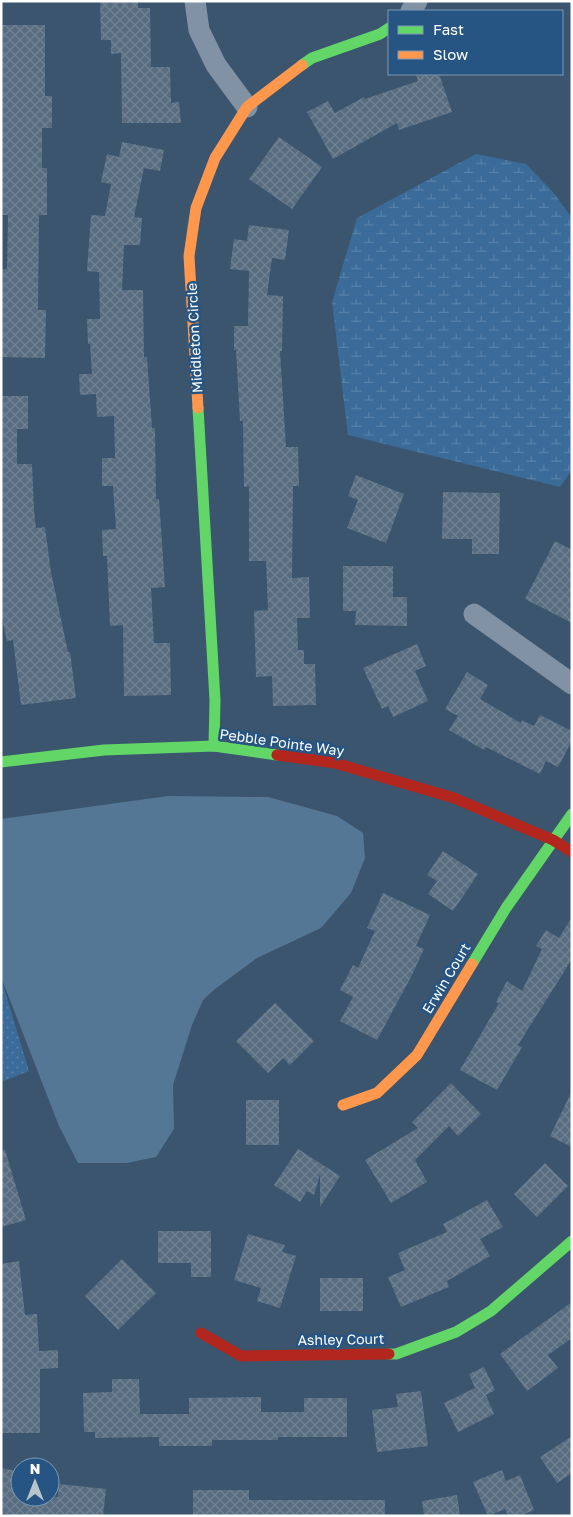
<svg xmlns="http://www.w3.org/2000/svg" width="573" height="1517" viewBox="0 0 573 1517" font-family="'Golos Text',sans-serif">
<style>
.wetland{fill:url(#wetland-marsh)}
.park{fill:url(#park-dots)}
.water{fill:#557796}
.building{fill:url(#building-cross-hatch)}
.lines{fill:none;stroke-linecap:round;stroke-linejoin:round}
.street{stroke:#8192a4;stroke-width:21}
.fast{stroke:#63d668;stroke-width:11}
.slow{stroke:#ff974d;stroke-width:11}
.jam{stroke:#b3261e;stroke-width:11}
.labels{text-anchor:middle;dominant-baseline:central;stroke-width:5;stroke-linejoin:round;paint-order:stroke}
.street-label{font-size:14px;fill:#fff;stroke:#265583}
</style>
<defs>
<pattern id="wetland-marsh" width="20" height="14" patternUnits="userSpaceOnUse" patternTransform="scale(1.25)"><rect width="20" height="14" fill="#3a6b99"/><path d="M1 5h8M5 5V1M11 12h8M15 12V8" fill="none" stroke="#5881a8"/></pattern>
<pattern id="park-dots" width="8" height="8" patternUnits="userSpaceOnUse" patternTransform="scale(1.25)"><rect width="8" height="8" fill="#3a6b99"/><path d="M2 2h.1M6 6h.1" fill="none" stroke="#5881a8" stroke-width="1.8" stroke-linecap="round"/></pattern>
<pattern id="building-cross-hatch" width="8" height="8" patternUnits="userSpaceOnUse" patternTransform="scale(1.25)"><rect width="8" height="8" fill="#586d80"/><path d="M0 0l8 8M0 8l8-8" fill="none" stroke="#718393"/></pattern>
</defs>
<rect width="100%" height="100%" fill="#3b556e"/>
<polygon class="wetland" points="476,154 526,164 553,192 572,218 572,470 560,487 348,435 332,302 357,218"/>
<polygon class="park" points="1,978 29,1071 1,1082"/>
<polygon class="water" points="168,796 268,797 337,816 363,833 365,858 351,893 321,928 257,958 215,989 203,1000 192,1025 173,1085 174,1129 156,1157 127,1163 78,1163 59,1126 1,977 1,819"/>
<g class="building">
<polygon points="100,1 138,1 138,8 150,8 151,67 170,67 171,103 179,102 181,123 122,123 121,53 111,54 111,40 101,40"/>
<polygon points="1,25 45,25 45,96 52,96 52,128 42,128 42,168 47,168 47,215 39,215 38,310 46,310 45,358 1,357 1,269 7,269 8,215 1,215"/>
<polygon points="416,74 439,74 452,112 399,130 397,123 333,159 307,112 328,101 335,113 364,97 365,99 418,81"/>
<polygon points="279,137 322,167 292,209 249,179"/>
<polygon points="122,142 164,150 160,171 144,168 134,217 142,218 140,245 124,245 122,290 143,290 144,357 147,357 152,428 155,428 156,499 159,499 165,587 151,588 154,643 170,643 171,695 124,696 123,625 110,626 107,556 103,556 102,530 116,529 113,486 102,486 102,458 115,458 114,416 97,417 96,394 80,395 79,374 92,374 90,344 88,344 87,319 100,319 99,272 87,271 91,215 105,216 111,184 101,182 107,154 119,157"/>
<polygon points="249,225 289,230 285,260 272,258 267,295 283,296 282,351 280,351 286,447 298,447 299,486 293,486 292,578 309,577 310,618 297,618 298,650 304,650 304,664 315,664 316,705 273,706 272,676 256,677 254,611 268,610 266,561 249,561 249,486 244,487 243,421 240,421 236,350 234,350 234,326 248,326 249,271 230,269 234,239 247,241"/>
<polygon points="1,396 28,396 28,429 17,429 17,464 32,464 34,510 36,528 45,527 51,572 68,652 70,652 76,698 21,705 13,640 7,641 1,614"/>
<polygon points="356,475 404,494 386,543 347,528 358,500 348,496"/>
<polygon points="443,492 500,493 499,554 472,554 472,539 442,539"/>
<polygon points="555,541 572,550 572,623 525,599"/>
<polygon points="343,566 393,566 393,597 407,597 407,626 355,625 356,611 343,611"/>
<polygon points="417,644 426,666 415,671 428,701 393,717 388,706 382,709 363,668"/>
<polygon points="467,672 488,685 480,699 521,723 522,720 534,726 540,715 572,731 572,741 558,767 546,761 540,774 486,747 484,750 449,730 458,716 445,709"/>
<polygon points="443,851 478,874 453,911 428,894 437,881 427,875"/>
<polygon points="383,893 430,915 416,946 424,949 411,977 377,1040 340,1021 353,997 340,990 353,965 358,968 375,931 367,928"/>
<polygon points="572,917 572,959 518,1045 522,1047 497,1090 460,1070 499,1003 496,1002 507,981 522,991 542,949 536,946 546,930 559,938"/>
<polygon points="275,1003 314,1041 290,1065 283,1058 268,1073 236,1041"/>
<polygon points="451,1083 481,1114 458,1136 449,1126 415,1160 427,1182 391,1203 365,1160 418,1128 412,1122"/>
<polygon points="572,1091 572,1147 550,1136"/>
<rect x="246" y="1100" width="33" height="45"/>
<polygon points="298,1149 340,1176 320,1207 320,1174 314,1195 307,1191 300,1202 274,1185"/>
<polygon points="1,1150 5,1150 26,1220 1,1227"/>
<polygon points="545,1163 568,1186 537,1217 514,1194"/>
<polygon points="487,1200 503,1227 480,1239 490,1256 447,1281 449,1287 401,1307 388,1277 405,1270 398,1253 447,1232 443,1224"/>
<polygon points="158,1231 211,1231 211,1277 191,1277 191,1263 158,1263"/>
<polygon points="248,1234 285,1245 282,1252 296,1256 280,1308 257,1301 261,1288 234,1280"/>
<polygon points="122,1259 156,1293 118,1330 85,1296"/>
<polygon points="19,1261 25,1315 37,1314 39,1351 58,1350 58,1368 40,1369 40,1433 1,1433 1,1264"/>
<rect x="320" y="1278" width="43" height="33"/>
<polygon points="572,1302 572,1338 548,1355 558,1368 527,1391 500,1354"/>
<polygon points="484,1367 495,1390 486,1395 494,1414 458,1432 444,1403 475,1388 469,1374"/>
<polygon points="112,1379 139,1379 140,1414 189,1414 189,1398 261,1397 261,1412 304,1412 304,1398 347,1398 347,1437 278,1437 278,1440 212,1440 212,1446 159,1446 159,1437 95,1438 95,1432 84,1432 83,1393 112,1392"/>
<polygon points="421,1391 428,1446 377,1452 372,1410 398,1407 396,1394"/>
<polygon points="572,1436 572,1473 557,1483 540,1457"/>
<polygon points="1,1468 20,1472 20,1497 58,1497 59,1484 106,1489 103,1516 15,1516 1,1513"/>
<polygon points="502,1470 506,1481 520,1475 534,1510 520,1516 508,1516 505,1509 488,1516 473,1482"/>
<polygon points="193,1490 249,1490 249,1500 385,1500 385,1516 193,1516"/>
<polygon points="457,1495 460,1516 424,1516 422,1501"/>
</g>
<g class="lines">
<g class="street">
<polyline points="195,1 199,30 216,65 247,107"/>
<polyline points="411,11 417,1"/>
<polyline points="474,614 572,684"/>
</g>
<g class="fast">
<polyline points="302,65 312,58 380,34 389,28"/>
<polyline points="198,408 215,700 214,746"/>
<polyline points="1,762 104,750 214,746 277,755"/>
<polyline points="472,964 506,908 572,814"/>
<polyline points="389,1354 396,1354 456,1332 491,1311 572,1241"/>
</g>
<g class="slow">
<polyline points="198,408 189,256 196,208 215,158 247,107 302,65"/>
<polyline points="343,1105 377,1093 417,1055 472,964"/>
</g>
<g class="jam">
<polyline points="277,755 335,763 454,798 553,840 572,852"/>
<polyline points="201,1333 241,1356 389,1354"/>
</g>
</g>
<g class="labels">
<g class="street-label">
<text transform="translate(194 338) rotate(-93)">Middleton Circle</text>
<text transform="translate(282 742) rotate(8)">Pebble Pointe Way</text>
<text transform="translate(446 978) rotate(-59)">Erwin Court</text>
<text transform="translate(341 1339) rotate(-1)">Ashley Court</text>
</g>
</g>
<rect width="573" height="1517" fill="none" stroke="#ffffff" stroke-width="5"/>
<rect x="388" y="10" width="175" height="65" fill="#265583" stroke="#7d99b5"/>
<rect x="398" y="26" width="25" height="8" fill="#63d668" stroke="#7d99b5"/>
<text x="433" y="35" font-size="15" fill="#ffffff">Fast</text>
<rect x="398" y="51" width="25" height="8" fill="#ff974d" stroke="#7d99b5"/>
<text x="433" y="60" font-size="15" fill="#ffffff">Slow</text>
<g transform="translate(35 1482)"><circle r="24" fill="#265583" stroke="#7d99b5"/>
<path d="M0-4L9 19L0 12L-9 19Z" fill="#bac4cc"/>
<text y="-8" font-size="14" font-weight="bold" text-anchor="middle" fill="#ffffff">N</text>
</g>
</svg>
